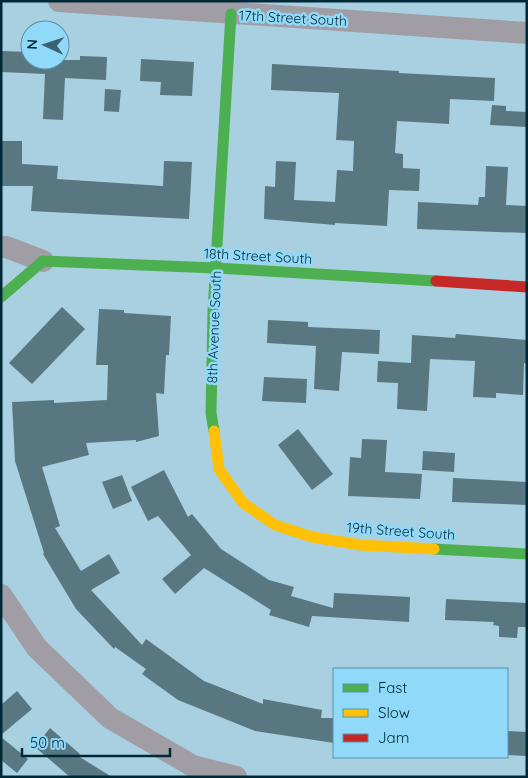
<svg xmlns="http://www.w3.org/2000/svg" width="528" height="778" viewBox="0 0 528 778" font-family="Quicksand,sans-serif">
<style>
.building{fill:#597780}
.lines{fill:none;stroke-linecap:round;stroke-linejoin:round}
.street{stroke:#a19da5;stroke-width:22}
.fast{stroke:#4caf50;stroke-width:11}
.slow{stroke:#ffc107;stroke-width:11}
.jam{stroke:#c62828;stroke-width:11}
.labels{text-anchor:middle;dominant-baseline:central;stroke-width:5;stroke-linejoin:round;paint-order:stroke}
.street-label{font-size:14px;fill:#002938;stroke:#91d9f9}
</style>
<rect width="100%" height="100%" fill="#a9d0e1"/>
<g class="building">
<polygon points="1,51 30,52 30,60 80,60 80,56 107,57 106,80 65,78 63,120 43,119 45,74 1,72"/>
<polygon points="141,59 194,62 192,96 160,95 161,82 140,81"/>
<polygon points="272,64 399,71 399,73 495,78 494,101 450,99 449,124 397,121 395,153 403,154 403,168 420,169 419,191 389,190 387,226 335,223 335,225 264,219 265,186 275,187 276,161 296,162 294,200 335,202 337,170 353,171 354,141 336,140 339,93 271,90"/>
<polygon points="105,89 121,90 119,112 104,111"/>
<polygon points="492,105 506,106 506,111 527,112 527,127 490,125"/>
<polygon points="1,141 22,141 22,164 58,166 57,179 163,186 164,161 192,162 189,219 31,211 33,186 1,186"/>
<polygon points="486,166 508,167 506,205 527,206 527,233 417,229 418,202 478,205 479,197 485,197"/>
<polygon points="62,307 85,329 32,384 9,363"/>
<polygon points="99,309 124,310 124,313 171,316 169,355 166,355 164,394 156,393 159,436 136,442 136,440 86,443 89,455 42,467 60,526 55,528 81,571 109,554 120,573 91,590 142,645 146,639 204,681 263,704 263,699 322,710 321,718 334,718 334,743 255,731 178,700 142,674 146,669 115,647 114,649 76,609 43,554 44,553 15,461 12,402 54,400 54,403 107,400 108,365 96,365"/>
<polygon points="268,320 308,322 308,327 380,330 379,354 342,352 339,391 314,389 316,346 267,343"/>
<polygon points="456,334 527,340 527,364 524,363 523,395 496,393 496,398 473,397 475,361 430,359 427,411 397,409 398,383 377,382 378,361 411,363 412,335 455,338"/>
<polygon points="264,377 307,379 306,403 262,401"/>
<polygon points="298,429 333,474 312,490 278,445"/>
<polygon points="362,439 387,440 385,472 422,474 420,499 348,496 350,457 361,458"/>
<polygon points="423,451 455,453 454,472 422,470"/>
<polygon points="164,470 188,517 192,514 221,549 269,580 294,587 291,596 333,608 334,593 410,597 409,622 312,616 309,627 269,615 271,610 204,568 175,594 162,579 191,555 158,516 148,521 131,487"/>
<polygon points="122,475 132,501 113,509 102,482"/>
<polygon points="453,478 527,482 527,505 452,502"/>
<polygon points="446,599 527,603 527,627 518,627 517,638 499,637 499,626 493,625 494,622 445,620"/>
<polygon points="17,691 32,709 1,735 1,705"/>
<polygon points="50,728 80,754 78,756 112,777 70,777 35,747"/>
<polygon points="507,731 527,732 526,756 507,755"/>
<polygon points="1,737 28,759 17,773 1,760"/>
</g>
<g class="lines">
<g class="street">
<polyline points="59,1 527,33"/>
<polyline points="1,247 6,247 43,261"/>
<polyline points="1,595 37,648 110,718 193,766 236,777"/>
</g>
<g class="fast">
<polyline points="1,297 43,261 216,268 436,281"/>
<polyline points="214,431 211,413 213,311 231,14"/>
<polyline points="434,549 527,554"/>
</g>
<polyline class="slow" points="214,431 219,469 243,503 275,525 312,537 360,545 434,549"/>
<polyline class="jam" points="436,281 527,287"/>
</g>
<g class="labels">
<g class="street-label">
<text transform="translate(293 18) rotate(3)">17th Street South</text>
<text transform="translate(258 256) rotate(3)">18th Street South</text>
<text transform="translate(214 327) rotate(-88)">8th Avenue South</text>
<text transform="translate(401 531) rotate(4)">19th Street South</text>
</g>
</g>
<rect width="528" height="778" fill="none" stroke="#002938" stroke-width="5"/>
<rect x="333" y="668" width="175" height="90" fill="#91d9f9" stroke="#5793ac"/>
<rect x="343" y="684" width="25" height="8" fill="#4caf50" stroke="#5793ac"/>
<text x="378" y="693" font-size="15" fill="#002938">Fast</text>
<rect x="343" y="709" width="25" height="8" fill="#ffc107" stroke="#5793ac"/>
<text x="378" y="718" font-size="15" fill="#002938">Slow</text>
<rect x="343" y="734" width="25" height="8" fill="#c62828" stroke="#5793ac"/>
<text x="378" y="743" font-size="15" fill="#002938">Jam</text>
<g transform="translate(45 45) rotate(273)"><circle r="24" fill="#91d9f9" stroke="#5793ac"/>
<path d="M0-4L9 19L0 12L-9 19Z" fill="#3b6373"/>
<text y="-8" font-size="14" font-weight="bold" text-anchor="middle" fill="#002938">N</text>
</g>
<path d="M22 748v8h148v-8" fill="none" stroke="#002938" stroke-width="2.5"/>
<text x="30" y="748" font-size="15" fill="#002938" stroke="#91d9f9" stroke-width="4" paint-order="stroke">50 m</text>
</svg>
